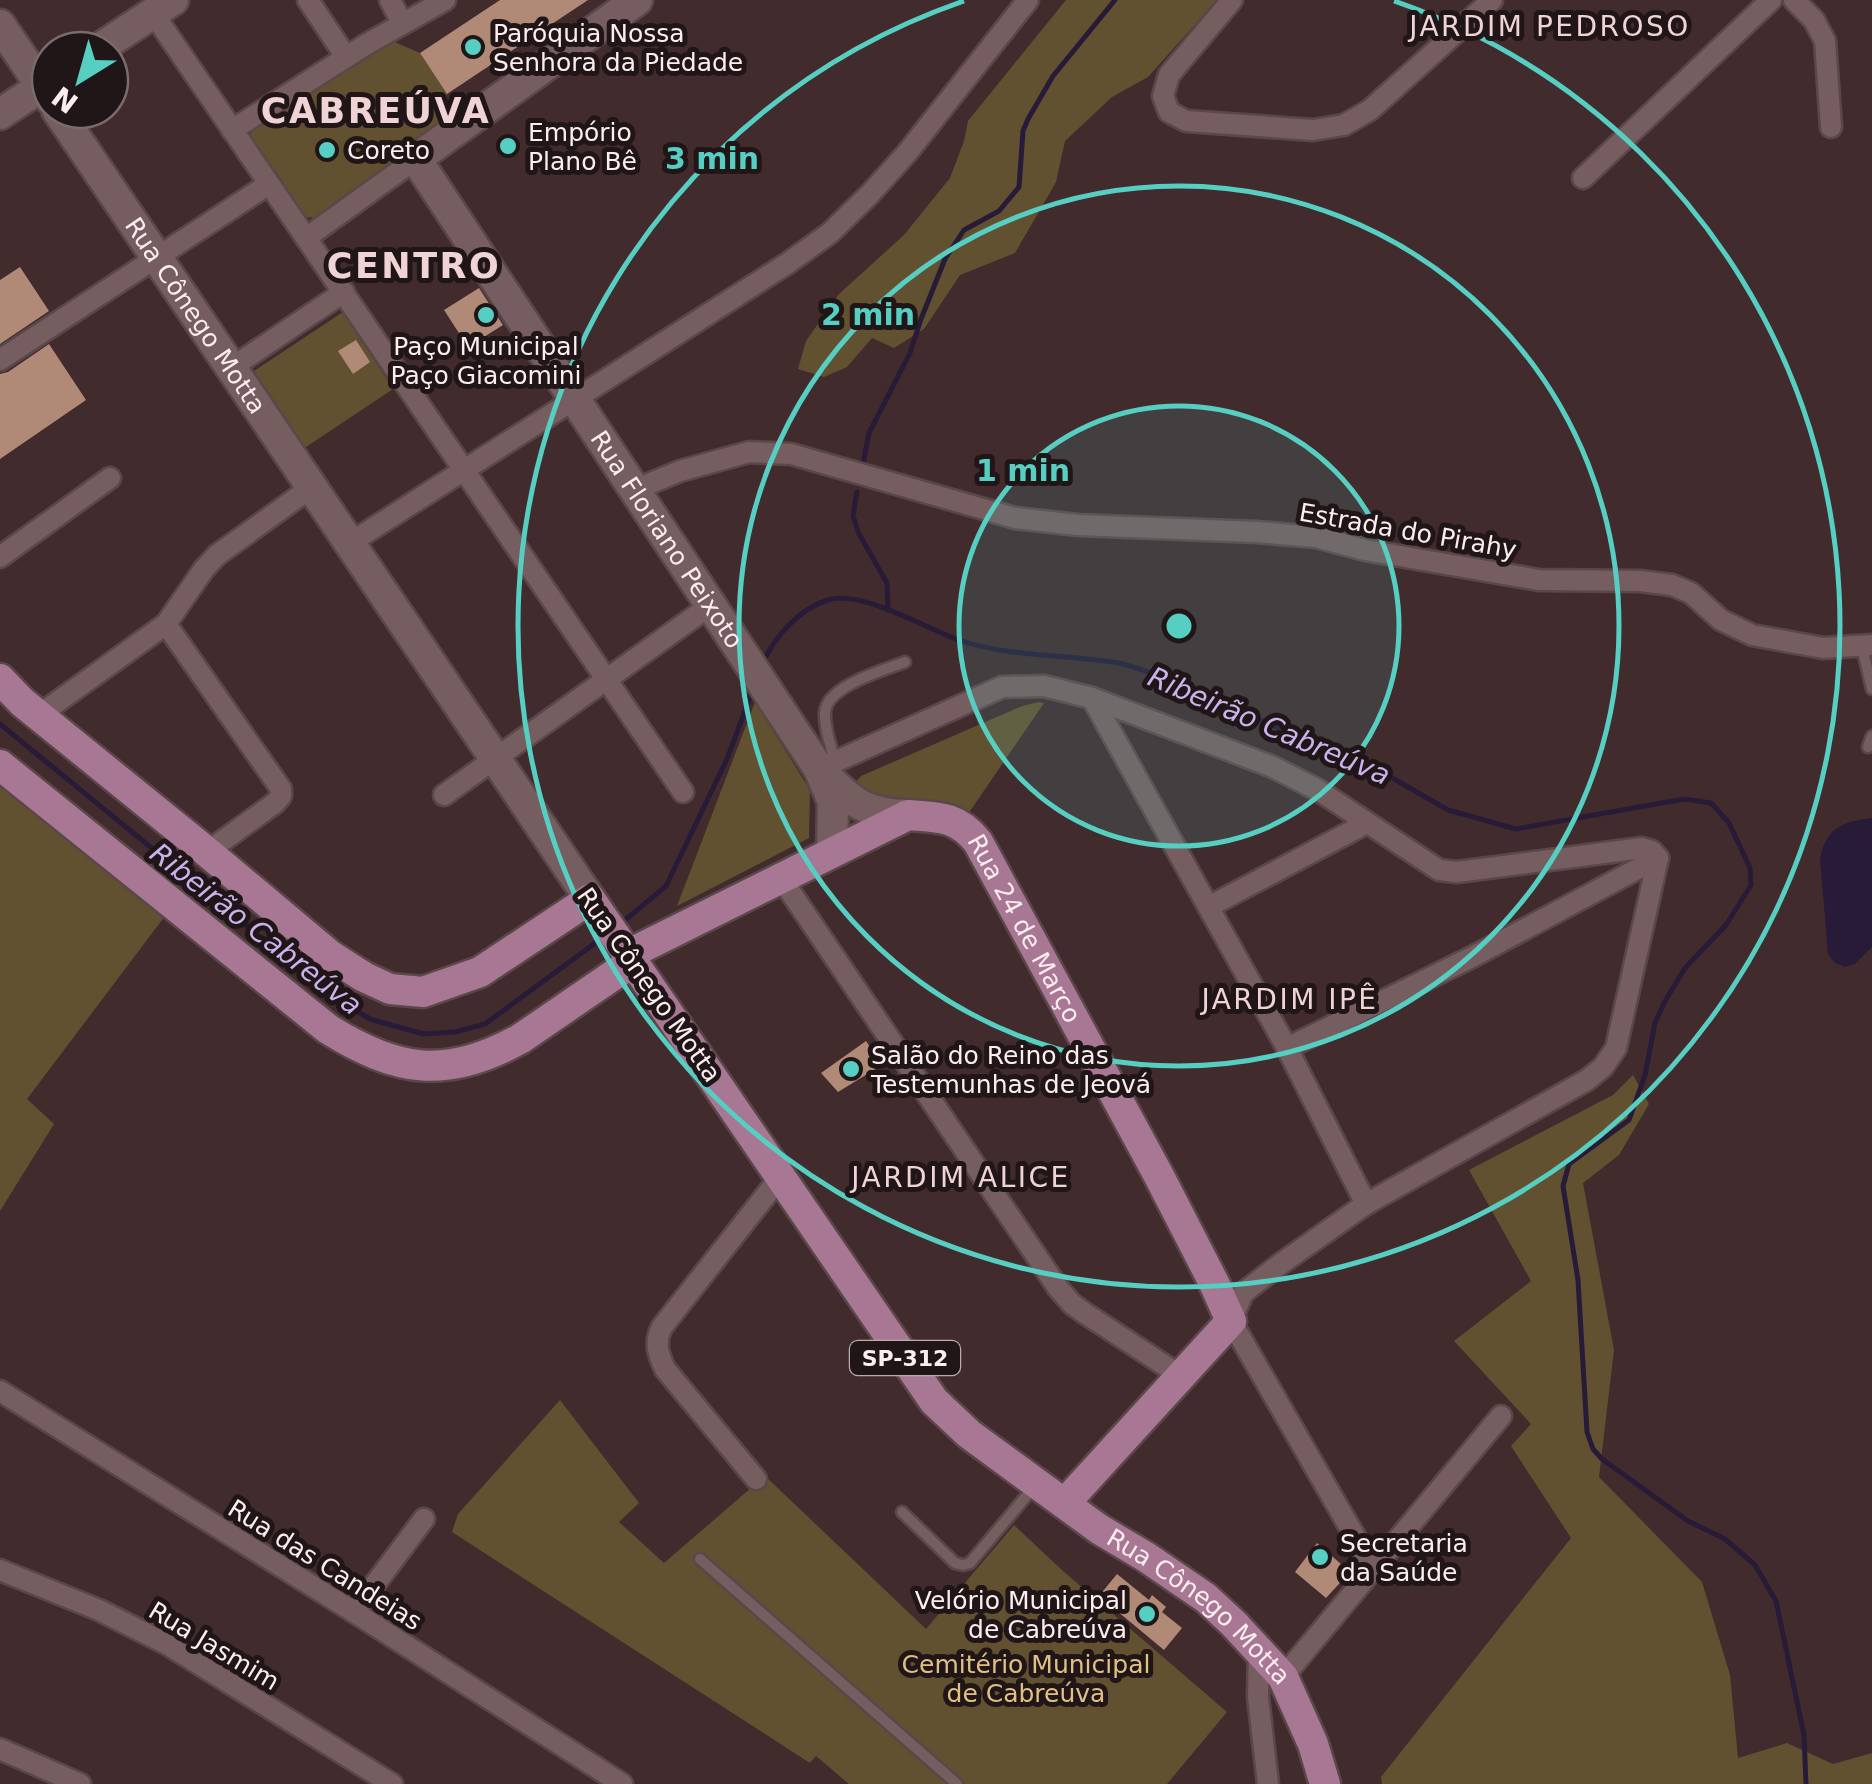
<svg xmlns="http://www.w3.org/2000/svg" width="1872" height="1784" viewBox="0 0 1872 1784" font-family="'DejaVu Sans',sans-serif">
<style>
.green{fill:#625131}
.water{fill:#281b38}
.lines{fill:none;stroke-linecap:round;stroke-linejoin:round}
.stream{stroke:#281b38;stroke-width:5}
.building{fill:#b18a77}
.lane-casing{stroke:#5a4749;stroke-width:15}
.street-casing{stroke:#5a4749;stroke-width:25}
.secondary-casing{stroke:#5a4749;stroke-width:35}
.primary-casing{stroke:#5a4749;stroke-width:35}
.lane{stroke:#765d5f;stroke-width:10}
.street{stroke:#765d5f;stroke-width:20}
.secondary{stroke:#765d5f;stroke-width:30}
.primary{stroke:#a87793;stroke-width:30}
.ring{fill:none;stroke:#56cec2;stroke-width:5}
.poi-dot{fill:#56cec2;stroke:#211617;stroke-width:4}
.labels{text-anchor:middle;dominant-baseline:central;stroke-width:10;stroke-linejoin:round;paint-order:stroke}
.shield{fill:#211617;stroke:#baacae;stroke-width:2.5}
.shield-label{font-size:22px;font-weight:bold;fill:#fcedee}
.poi-label{font-size:25px;fill:#fcedee;stroke:#211617;text-anchor:start}
.street-label{font-size:25px;fill:#fcedee;stroke:#211617}
.park-label{font-size:25px;fill:#e0c084;stroke:#211617}
.neighbourhood-label{font-size:28px;letter-spacing:2.5px;fill:#f0d3d5;stroke:#211617}
.water-label{font-size:28px;font-style:italic;fill:#cbb2ed;stroke:#211617}
.district-label{font-size:35px;font-weight:bold;letter-spacing:2.5px;fill:#f0d3d5;stroke:#211617}
.centre{fill:#56cec2;stroke:#211617;stroke-width:5}
.ring-label{font-size:30px;text-anchor:middle;font-weight:bold;fill:#56cec2;stroke:#211617;stroke-width:10;stroke-linejoin:round;paint-order:stroke}
</style>
<rect width="100%" height="100%" fill="#412b2d"/>
<g class="green">
<polygon points="1066,0 1217,0 1148,77 1112,97 1065,141 1056,182 1015,253 960,275 924,329 894,348 872,338 847,367 824,377 798,369 806,341 839,294 904,235 950,178 964,141 968,121"/>
<polygon points="390,40 420,53 447,94 444,123 317,218 305,217 250,135 252,128"/>
<polygon points="343,312 393,389 303,449 251,373"/>
<polygon points="755,702 810,790 809,838 677,906"/>
<polygon points="1039,702 1044,703 968,814 889,807 854,784 861,776 1022,706"/>
<polygon points="0,781 165,916 27,1099 54,1124 0,1211"/>
<polygon points="1633,1075 1649,1104 1619,1155 1583,1183 1614,1350 1599,1477 1702,1582 1730,1675 1738,1758 1787,1743 1833,1764 1872,1753 1872,1784 1382,1784 1381,1777 1571,1538 1511,1446 1531,1424 1454,1341 1531,1281 1469,1170 1613,1095"/>
<polygon points="560,1400 639,1503 619,1522 664,1563 765,1476 926,1629 1014,1525 1063,1571 1227,1712 1167,1784 849,1784 816,1756 810,1763 452,1532 458,1514"/>
</g>
<path class="water" d="M1872,818v129l-17,17 -10,3 -10,-4 -7,-9 -8,-95c6,-32 22,-37 52,-41z"/>
<g class="lines">
<g class="stream">
<polyline points="863,464 869,433 910,353 921,319 945,259 964,230 999,211 1019,187 1023,131 1028,119 1053,76 1115,0"/>
<polyline points="857,492 853,516 859,534 887,583 888,610"/>
<path d="M763,663c12,-27 36,-54 65,-63 32,-11 99,29 131,40 49,17 103,14 153,22 13,1 25,7 37,10l238,103 61,35 68,19 168,-30 27,4 18,20 21,45 1,17 -25,40 -41,43 -21,35 -9,20 -10,52 -16,45 -60,44 -6,22 15,94 9,152 6,17 9,10 86,62 37,18 30,26 21,36 28,134 2,49"/>
<polyline points="0,724 335,998 370,1019 398,1027 424,1034 455,1032 485,1024 602,938"/>
<polyline points="619,925 666,886 727,759 752,692"/>
</g>
</g>
<g class="building">
<polygon points="500,0 588,0 447,94 420,53"/>
<polygon points="321,141 332,141 338,149 333,159 322,160 316,151"/>
<polygon points="20,267 49,311 0,344 0,280"/>
<polygon points="479,288 503,325 468,347 444,310"/>
<polygon points="356,340 370,362 353,374 338,351"/>
<polygon points="49,344 86,400 0,459 0,374 8,372"/>
<polygon points="866,1041 882,1065 838,1092 821,1073"/>
<polygon points="1317,1543 1350,1572 1326,1598 1295,1572"/>
<polygon points="1117,1574 1149,1600 1152,1595 1166,1607 1162,1612 1182,1628 1164,1650 1099,1596"/>
</g>
<g class="lines">
<g class="lane-casing">
<g id="lane">
<polyline points="1862,647 1872,689"/>
<polyline points="1868,747 1872,736"/>
<path d="M835,761c-4,-15 -11,-33 -10,-49 2,-26 59,-42 80,-50"/>
<polyline points="902,1512 955,1563 963,1565 970,1563 1034,1487"/>
<polyline points="700,1559 957,1784"/>
</g>
</g>
<g class="street-casing">
<g id="street">
<polyline points="308,0 346,57"/>
<polyline points="390,0 402,23"/>
<polyline points="1232,0 1169,75 1163,96 1169,112 1186,121 1313,130 1344,125 1370,110 1492,0"/>
<polyline points="1794,0 1814,20 1825,41 1831,127"/>
<polyline points="153,13 683,792"/>
<polyline points="232,130 367,44 445,0"/>
<polyline points="1583,178 1771,0"/>
<polyline points="306,238 416,159"/>
<polyline points="0,360 269,184"/>
<polyline points="231,368 344,292"/>
<polyline points="634,490 680,471 749,452 791,454 1015,518 1078,525 1257,532 1316,537 1365,550 1539,580 1640,581 1672,585 1691,593 1721,620 1752,635 1823,648 1872,645"/>
<polyline points="350,543 788,263 830,233 870,194 907,153 1028,0"/>
<polyline points="0,557 110,478"/>
<polyline points="166,624 281,789 281,796 275,803 207,852"/>
<polyline points="1092,698 1287,1048 1366,1204"/>
<polyline points="39,715 166,624 204,569 217,555 312,487"/>
<polyline points="819,769 1002,687 1044,686 1092,698 1273,767 1318,790 1439,870 1457,872 1642,848 1652,851 1658,858"/>
<polyline points="444,795 711,605"/>
<polyline points="781,878 1058,1288 1072,1304 1086,1314 1181,1376"/>
<polyline points="1210,906 1367,823"/>
<polyline points="1287,1048 1472,957 1658,858"/>
<polyline points="0,1391 354,1612 622,1784"/>
<path d="M756,1479l-91,-110c-7,-15 -11,-27 -3,-42l119,-151"/>
<polyline points="1373,1568 1231,1321 1243,1293 1279,1265 1366,1204 1587,1080 1603,1067 1616,1048 1658,858"/>
<polyline points="0,1570 99,1610 165,1643 392,1784"/>
<polyline points="354,1612 424,1519"/>
<polyline points="1259,1650 1258,1697 1268,1784"/>
<polyline points="1283,1677 1501,1416"/>
<polyline points="0,1749 80,1784"/>
</g>
</g>
<g class="secondary-casing">
<g id="secondary">
<path id="s1" d="M637,0l-221,159 403,610 14,33 -1,50"/>
<polyline points="0,25 50,99"/>
<polyline points="97,50 173,0"/>
<path id="s2" d="M57,110l533,789"/>
<polyline points="0,114 50,81"/>
<path d="M825,775c28,28 41,39 83,40"/>
</g>
</g>
<g class="primary-casing">
<g id="primary">
<path id="s3" d="M0,679l22,23 185,150 124,104 33,21 26,12 33,3 57,-20 110,-73 344,502 35,33 130,95 47,28 60,41 28,26 49,53 30,67 12,40"/>
<path d="M0,765l328,264c69,43 118,51 192,10l114,-78"/>
<path id="s4" d="M629,954l279,-139c31,2 49,1 70,27l181,334 55,107 17,38 -166,182"/>
</g>
</g>
<use href="#lane" class="lane"/>
<use href="#street" class="street"/>
<use href="#secondary" class="secondary"/>
<use href="#primary" class="primary"/>
</g>
<circle cx="1179" cy="626" r="220" fill="#56cec2" fill-opacity=".12"/>
<g class="ring">
<circle cx="1179" cy="626" r="220"/>
<circle cx="1179" cy="626" r="440"/>
<path d="M1394 1A661 661 0 1 1 964 1"/>
</g>
<g class="poi-dot">
<circle cx="473" cy="47" r="10"/>
<circle cx="508" cy="146" r="10"/>
<circle cx="327" cy="150" r="10"/>
<circle cx="486" cy="315" r="10"/>
<circle cx="851" cy="1069" r="10"/>
<circle cx="1320" cy="1557" r="10"/>
<circle cx="1147" cy="1614" r="10"/>
</g>
<g class="labels">
<rect class="shield" x="850" y="1341" width="110" height="34" rx="8"/>
<g class="shield-label">
<text x="905" y="1358">SP-312</text>
</g>
<g class="poi-label">
<text x="493" y="33">Paróquia Nossa<tspan x="493" dy="29">Senhora da Piedade</tspan></text>
<text x="528" y="132">Empório<tspan x="528" dy="29">Plano Bê</tspan></text>
<text x="347" y="150">Coreto</text>
<text x="486" y="346" text-anchor="middle">Paço Municipal<tspan x="486" dy="29">Paço Giacomini</tspan></text>
<text x="871" y="1055">Salão do Reino das<tspan x="871" dy="29">Testemunhas de Jeová</tspan></text>
<text x="1340" y="1543">Secretaria<tspan x="1340" dy="29">da Saúde</tspan></text>
<text x="1127" y="1600" text-anchor="end">Velório Municipal<tspan x="1127" dy="29">de Cabreúva</tspan></text>
</g>
<g class="street-label">
<text stroke="none"><textPath href="#s2" startOffset="248">Rua Cônego Motta</textPath></text>
<text transform="translate(1408 531) rotate(10)">Estrada do Pirahy</text>
<text stroke="none"><textPath href="#s1" startOffset="728">Rua Floriano Peixoto</textPath></text>
<text stroke="none"><textPath href="#s4" startOffset="488">Rua 24 de Março</textPath></text>
<text transform="translate(649 985) rotate(55)">Rua Cônego Motta</text>
<text transform="translate(325 1565) rotate(32)">Rua das Candeias</text>
<text stroke="none"><textPath href="#s3" startOffset="1670">Rua Cônego Motta</textPath></text>
<text transform="translate(214 1646) rotate(31)">Rua Jasmim</text>
</g>
<g class="park-label">
<text x="1026" y="1664">Cemitério Municipal<tspan x="1026" dy="29">de Cabreúva</tspan></text>
</g>
<g class="neighbourhood-label">
<text x="1550" y="26">JARDIM PEDROSO</text>
<text x="1290" y="999">JARDIM IPÊ</text>
<text x="961" y="1177">JARDIM ALICE</text>
</g>
<g class="water-label">
<text transform="translate(1269 726) rotate(23)">Ribeirão Cabreúva</text>
<text transform="translate(256 929) rotate(38)">Ribeirão Cabreúva</text>
</g>
<g class="district-label">
<text x="376" y="111">CABREÚVA</text>
<text x="414" y="266">CENTRO</text>
</g>
</g>
<circle cx="1179" cy="626" r="15" class="centre"/>
<g class="ring-label">
<text x="712" y="169">3 min</text>
<text x="868" y="325">2 min</text>
<text x="1023" y="481">1 min</text>
</g>
<g transform="translate(80 80) rotate(217)"><circle r="48" fill="#211617" stroke="#796c6d" stroke-width="2.5"/>
<path d="M0-8L18 38L0 25L-18 38Z" fill="#56cec2"/>
<text y="-15" font-size="28" font-weight="bold" text-anchor="middle" fill="#fcedee">N</text>
</g>
</svg>
